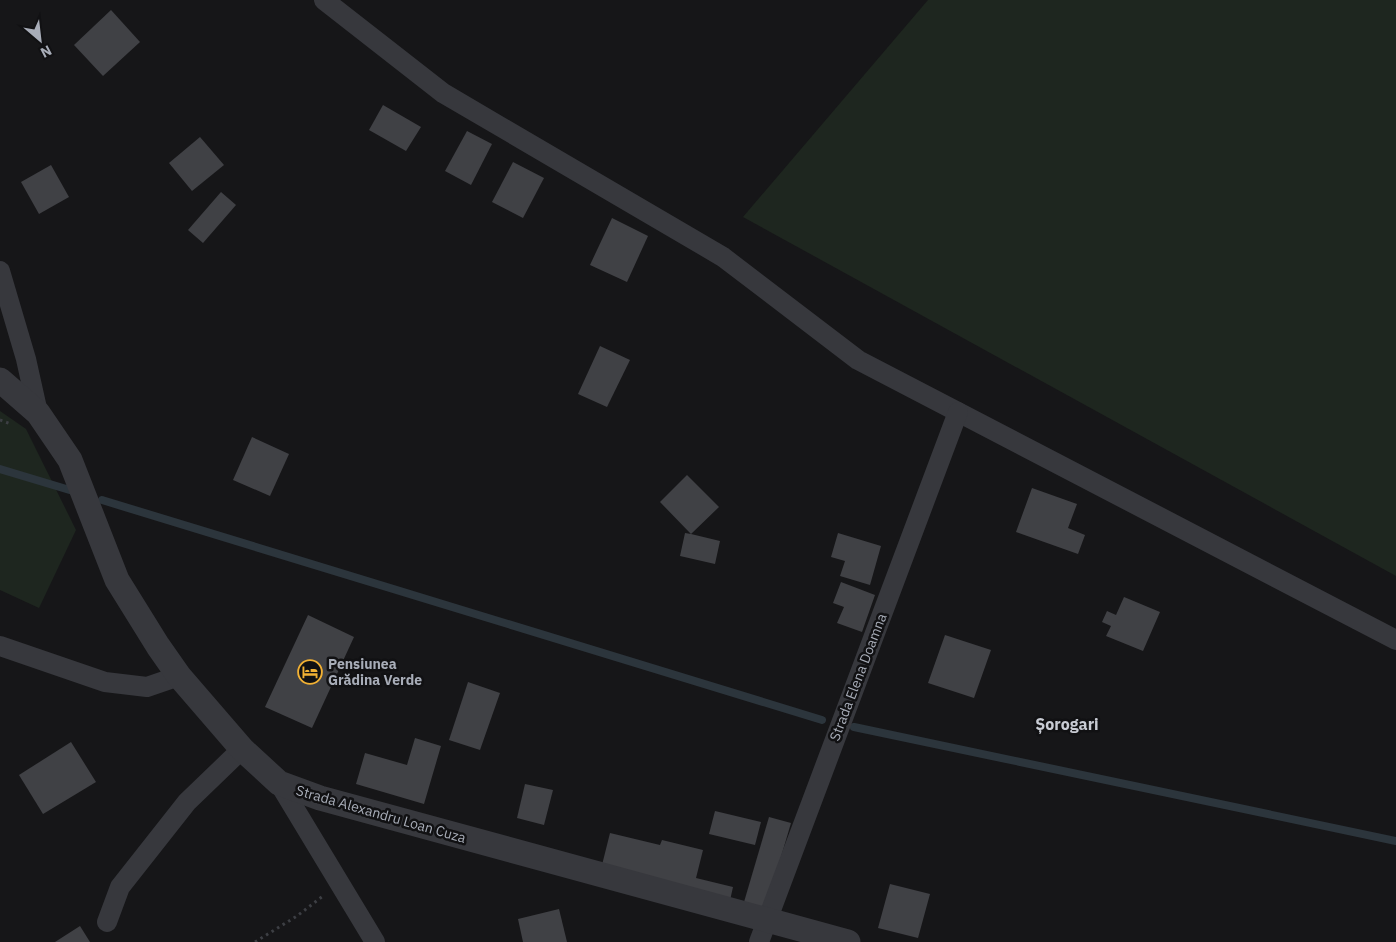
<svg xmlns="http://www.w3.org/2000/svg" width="1396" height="942" viewBox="0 0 1396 942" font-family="'IBM Plex Sans',sans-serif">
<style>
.green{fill:#1e261f}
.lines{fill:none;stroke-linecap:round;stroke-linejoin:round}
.stream{stroke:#2c353c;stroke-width:8}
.building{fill:#404145}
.path{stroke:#3d3f44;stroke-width:3;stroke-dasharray:2.5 4;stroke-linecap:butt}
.minor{stroke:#37383d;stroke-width:20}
.tertiary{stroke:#37383d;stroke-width:25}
.labels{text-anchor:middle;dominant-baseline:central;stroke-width:5;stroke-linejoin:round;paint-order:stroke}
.poi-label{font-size:14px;font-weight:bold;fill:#a8adb8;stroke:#111113;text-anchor:start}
.street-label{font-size:14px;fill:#a8adb8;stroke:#111113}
.quarter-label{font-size:16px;font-weight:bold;fill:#c9ccd4;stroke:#111113}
</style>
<rect width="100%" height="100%" fill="#161618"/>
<g class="green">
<polygon points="928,0 1396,0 1396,576 743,217"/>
<polygon points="0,411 26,429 76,530 39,608 0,590"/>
</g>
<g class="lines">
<g class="stream">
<polyline points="0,469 73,491"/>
<polyline points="102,500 822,720"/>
<polyline points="854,727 1396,841"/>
</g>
</g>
<g class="building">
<polygon points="111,10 140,42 103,76 74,45"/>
<polygon points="383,105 421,127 406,151 369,130"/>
<polygon points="467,131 492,144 471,185 445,171"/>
<polygon points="200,137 224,165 192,191 169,163"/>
<polygon points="513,162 544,178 523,218 492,202"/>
<polygon points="51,165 69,197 39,214 21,182"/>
<polygon points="221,192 236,205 203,243 188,230"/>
<polygon points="612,218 648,236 627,282 590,265"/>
<polygon points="600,346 630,360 607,407 578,394"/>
<polygon points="252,437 289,454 270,496 233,480"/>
<polygon points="687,475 719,507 691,534 720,541 715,564 680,556 685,533 691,534 660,502"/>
<polygon points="1032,488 1077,504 1068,528 1085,535 1078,554 1016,532"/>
<polygon points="838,533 881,546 870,585 840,576 845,561 831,557"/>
<polygon points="841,582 875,595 862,632 837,623 844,607 833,603"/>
<polygon points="1124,597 1160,612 1143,651 1106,636 1111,626 1102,622 1107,611 1116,615"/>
<polygon points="308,615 354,637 312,728 265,707"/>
<polygon points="945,635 991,650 974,698 928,683"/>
<polygon points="468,682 500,693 480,750 449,740"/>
<polygon points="415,738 441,746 424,804 356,784 365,753 407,765"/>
<polygon points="71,742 96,782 43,814 19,775"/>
<polygon points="525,784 553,790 544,825 517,818"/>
<polygon points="715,811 761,822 755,845 709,834"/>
<polygon points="769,817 791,823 766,908 744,902"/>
<polygon points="610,833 660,845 662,840 703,850 696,878 733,887 729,905 600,873"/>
<polygon points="890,884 930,894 918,938 878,928"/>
<polygon points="559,909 567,942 523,942 518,919"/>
<polygon points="80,926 90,942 55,942"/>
</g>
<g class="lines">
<g class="path">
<polyline points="0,420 11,424"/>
<polyline points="255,942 297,916 323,896"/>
</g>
<g class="minor">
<polyline points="324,0 443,93 723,257 858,360 1396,640"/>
<polyline points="0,271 26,359 38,413"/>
<polyline points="0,646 105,682 147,687 179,676"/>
<polyline points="279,783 375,942"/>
<polyline points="107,922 120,887 187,802 242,749"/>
<polyline points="759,942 958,412"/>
</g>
<polyline class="tertiary" points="0,380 38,413 70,460 117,580 158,646 179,676 242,749 279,783 320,798 848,942"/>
</g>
<defs>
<g id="hotel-ring" transform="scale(1.25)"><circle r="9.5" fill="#111113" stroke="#f2b134" stroke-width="1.5"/><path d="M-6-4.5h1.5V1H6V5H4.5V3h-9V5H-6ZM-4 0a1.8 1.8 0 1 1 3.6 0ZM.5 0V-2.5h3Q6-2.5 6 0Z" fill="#f2b134"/></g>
</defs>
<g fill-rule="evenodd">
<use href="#hotel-ring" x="310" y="672"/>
</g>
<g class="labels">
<g class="poi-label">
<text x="328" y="664">Pensiunea<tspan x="328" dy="16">Grădina Verde</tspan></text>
</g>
<g class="street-label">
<text transform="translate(858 677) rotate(-69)">Strada Elena Doamna</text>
<text transform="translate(381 814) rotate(16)">Strada Alexandru Loan Cuza</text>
</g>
<g class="quarter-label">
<text x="1067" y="724">Șorogari</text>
</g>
</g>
<g transform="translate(40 40) rotate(152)" stroke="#111113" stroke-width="4" paint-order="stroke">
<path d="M0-4L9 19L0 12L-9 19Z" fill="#a8adb8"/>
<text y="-8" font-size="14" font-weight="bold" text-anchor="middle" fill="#a8adb8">N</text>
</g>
</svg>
